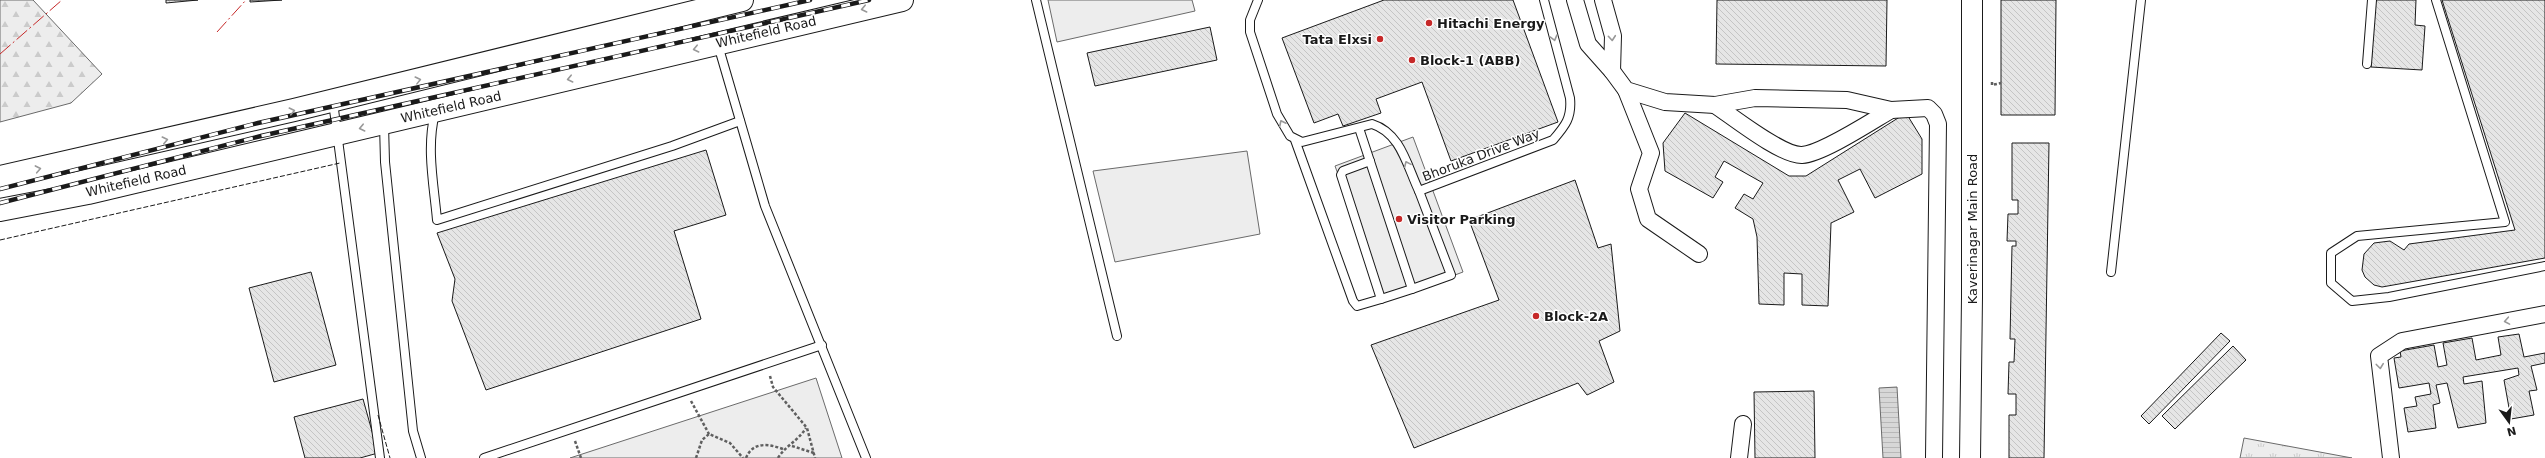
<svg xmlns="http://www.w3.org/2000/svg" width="2545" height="458" viewBox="0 0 2545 458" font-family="'DejaVu Sans',sans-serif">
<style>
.grass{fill:url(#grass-tufts);stroke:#6a6a6a}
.forest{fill:url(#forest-firs);stroke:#6a6a6a}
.built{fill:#ededed;stroke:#6a6a6a}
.water{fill:url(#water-rules);stroke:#6a6a6a}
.building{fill:url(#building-back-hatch);stroke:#1a1a1a}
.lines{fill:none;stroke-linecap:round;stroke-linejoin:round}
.service-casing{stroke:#1a1a1a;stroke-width:10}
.minor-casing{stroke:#1a1a1a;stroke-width:18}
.tertiary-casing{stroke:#1a1a1a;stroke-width:22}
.primary-casing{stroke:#1a1a1a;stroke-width:24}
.path{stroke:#5f5f5f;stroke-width:2.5;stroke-dasharray:3 2;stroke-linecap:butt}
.service{stroke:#fff;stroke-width:8}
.minor{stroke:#fff;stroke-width:16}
.tertiary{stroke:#fff;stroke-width:20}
.primary{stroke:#fff;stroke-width:22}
.rail-casing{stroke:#1a1a1a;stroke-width:4.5}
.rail{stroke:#fff;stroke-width:3;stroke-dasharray:9;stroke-linecap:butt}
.fence{stroke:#1a1a1a;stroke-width:1;stroke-dasharray:5 2;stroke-linecap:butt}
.power{stroke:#c62828;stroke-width:1;stroke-dasharray:14 3 2 3;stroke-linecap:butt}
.oneway{stroke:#989898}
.poi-dot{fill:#c62828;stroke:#fff;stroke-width:1.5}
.labels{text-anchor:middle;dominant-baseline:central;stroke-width:3;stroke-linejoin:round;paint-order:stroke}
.poi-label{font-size:13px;font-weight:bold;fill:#1a1a1a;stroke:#fff;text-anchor:start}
.street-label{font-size:13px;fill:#1a1a1a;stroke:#fff}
</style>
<defs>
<pattern id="grass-tufts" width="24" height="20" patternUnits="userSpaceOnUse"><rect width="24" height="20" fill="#ededed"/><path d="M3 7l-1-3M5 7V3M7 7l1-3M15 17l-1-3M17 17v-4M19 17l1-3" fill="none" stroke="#cbcbcb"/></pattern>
<pattern id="forest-firs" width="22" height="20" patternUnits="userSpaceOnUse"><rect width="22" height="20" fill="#ededed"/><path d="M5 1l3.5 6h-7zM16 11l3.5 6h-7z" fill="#cbcbcb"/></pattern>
<pattern id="water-rules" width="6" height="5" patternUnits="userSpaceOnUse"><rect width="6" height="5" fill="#d7d7d7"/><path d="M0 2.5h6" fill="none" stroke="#b8b8b8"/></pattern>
<pattern id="building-back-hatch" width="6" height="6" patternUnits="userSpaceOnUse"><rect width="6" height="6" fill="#e6e6e6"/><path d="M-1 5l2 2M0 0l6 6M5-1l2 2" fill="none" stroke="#c5c5c5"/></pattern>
</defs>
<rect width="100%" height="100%" fill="#fff"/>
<polygon class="grass" points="2244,438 2352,458 2240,458"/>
<polygon class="forest" points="0,0 33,0 102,74 71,103 0,122"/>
<g class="built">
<polygon points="1048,0 1192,0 1195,11 1057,42"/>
<polygon points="1413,137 1463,272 1385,301 1335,166"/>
<polygon points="1247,151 1260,234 1115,262 1093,171"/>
<polygon points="816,378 842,458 570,458"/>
</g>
<polygon class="water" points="1897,387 1901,458 1883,458 1879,388"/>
<g class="building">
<polygon points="166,0 198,0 166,3"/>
<polygon points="250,0 282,0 250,2"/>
<polygon points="1384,0 1513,0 1558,122 1451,161 1422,82 1376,99 1381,113 1343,126 1338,114 1314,123 1282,38"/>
<polygon points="1717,0 1887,0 1886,66 1716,64"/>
<polygon points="2001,0 2056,0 2055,115 2001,115"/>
<polygon points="2375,0 2416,0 2415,25 2425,26 2422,70 2371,67"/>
<polygon points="2442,0 2545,0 2545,258 2382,287 2374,285 2365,277 2362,270 2364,254 2374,243 2390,241 2404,250 2409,244 2515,230"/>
<polygon points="1210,27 1217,60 1095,86 1087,53"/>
<polygon points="1685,113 1789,176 1806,176 1906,113 1922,139 1922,174 1875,198 1860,169 1838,180 1854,212 1831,223 1828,306 1802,305 1802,274 1784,273 1784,305 1759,304 1757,237 1753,219 1735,208 1744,194 1753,199 1763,183 1724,161 1715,177 1723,182 1713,198 1665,171 1663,143"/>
<polygon points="2012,143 2049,143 2044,458 2009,458 2009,415 2016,415 2016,394 2008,394 2009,362 2014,362 2015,339 2010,339 2012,246 2016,246 2016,241 2007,241 2008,214 2018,214 2018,200 2012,200"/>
<polygon points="706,150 726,215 674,231 701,319 486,390 452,301 455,279 437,233"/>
<polygon points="1575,180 1598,248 1611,244 1620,331 1599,341 1614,382 1587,395 1578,383 1414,448 1371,345 1499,300 1469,220"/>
<polygon points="311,272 336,365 274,382 249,288"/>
<polygon points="2221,333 2230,341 2149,424 2141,416"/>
<polygon points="2519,334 2524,357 2545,353 2545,363 2531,366 2537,390 2529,391 2534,415 2511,419 2504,380 2519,375 2518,368 2463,377 2464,384 2482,381 2486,423 2458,428 2447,383 2436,385 2440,403 2433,405 2436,428 2408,432 2404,408 2417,406 2415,397 2431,394 2429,383 2399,388 2394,358 2401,357 2400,351 2434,345 2438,367 2447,365 2443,343 2472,338 2476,360 2501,355 2498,337"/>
<polygon points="2233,346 2246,360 2175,429 2162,416"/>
<polygon points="1814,391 1815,458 1755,458 1754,392"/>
<polygon points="363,399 378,453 360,458 305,458 294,417"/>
</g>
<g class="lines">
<g class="service-casing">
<g id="service">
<polyline points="1036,0 1117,336"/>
<path d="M1258,0l-8,20v12l27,82 13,22 12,6 70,-18c29,9 35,42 47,67l134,-51c12,-14 19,-22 17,-42l-26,-98"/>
<polyline points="2436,0 2505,222 2357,236 2331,253 2331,283 2352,301 2389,297 2545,266"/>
<polyline points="718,45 765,206 866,458"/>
<polyline points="2367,64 2372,0"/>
<polyline points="333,102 380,458"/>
<path d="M435,113c-9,35 -1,72 2,107l235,-74 68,-25"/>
<polyline points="384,124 385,162 413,431 421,458"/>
<polyline points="1359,128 1412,289 1451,275 1419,191"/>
<polyline points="1295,140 1353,301 1357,306 1381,299 1341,175 1343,171 1370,161"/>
<polyline points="2111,272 2141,0"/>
<polyline points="1381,299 1412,289"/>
<polyline points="484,458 822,345"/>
</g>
</g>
<g class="minor-casing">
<g id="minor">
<polyline points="1575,0 1588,44 1612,71 1613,36 1603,0"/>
<polyline points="1612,71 1626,90 1665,102 1715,105 1755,98 1847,100 1891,110 1928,108 1934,114 1938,124 1934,458"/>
<polyline points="1626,90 1651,153 1639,189 1648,219 1699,254"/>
<path d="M1715,105c18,12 67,51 87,50 20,-1 70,-34 89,-45"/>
<polyline points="1739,458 1743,424"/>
<polyline points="2391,458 2379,356 2402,341 2545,314"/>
</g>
</g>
<g class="tertiary-casing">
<polyline id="tertiary" points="1970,458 1972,297 1972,0"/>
</g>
<g class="primary-casing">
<g id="primary">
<polyline points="0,177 294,110 742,0"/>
<polyline points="0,210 88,193 902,0"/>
</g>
</g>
<g class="path">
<polyline points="1992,82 1992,85 2001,83"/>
<polyline points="770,376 773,387 807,428 815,458"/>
<polyline points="691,401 709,434"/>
<polyline points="575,441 581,458"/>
<polyline points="792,446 814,453"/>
<polyline points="696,458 702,440 709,434 730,443 743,458"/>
<path d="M746,458c7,-17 23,-14 37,-9"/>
<path d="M778,458c7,-12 19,-16 28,-30"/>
</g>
<use href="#service" class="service"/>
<use href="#minor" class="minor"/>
<use href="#tertiary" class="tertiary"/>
<use href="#primary" class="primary"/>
<g class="rail-casing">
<g id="rail">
<polyline points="0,189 258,123 810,0"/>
<polyline points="0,203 261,136 869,0"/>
</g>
</g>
<use href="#rail" class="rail"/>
<g class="fence">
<polyline points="0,240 340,163"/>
<polyline points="378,415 390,458"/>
</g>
<g class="power">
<polyline points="217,32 246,0"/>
<polyline points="0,54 62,0"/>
</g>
</g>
<defs><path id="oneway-chevron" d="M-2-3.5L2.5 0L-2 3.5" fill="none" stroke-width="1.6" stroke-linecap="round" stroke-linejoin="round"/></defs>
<g class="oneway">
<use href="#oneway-chevron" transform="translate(864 9) rotate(167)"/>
<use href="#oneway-chevron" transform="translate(1554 38) rotate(75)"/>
<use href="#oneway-chevron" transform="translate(1612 38) rotate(85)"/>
<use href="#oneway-chevron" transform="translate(696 49) rotate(167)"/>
<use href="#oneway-chevron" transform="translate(570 79) rotate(167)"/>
<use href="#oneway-chevron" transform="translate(418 80) rotate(-14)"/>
<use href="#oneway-chevron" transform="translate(292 111) rotate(-13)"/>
<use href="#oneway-chevron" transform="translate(1282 123) rotate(-116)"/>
<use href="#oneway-chevron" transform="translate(362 128) rotate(167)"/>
<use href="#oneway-chevron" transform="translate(165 140) rotate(-13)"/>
<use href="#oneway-chevron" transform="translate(1407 164) rotate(-114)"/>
<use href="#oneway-chevron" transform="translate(38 169) rotate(-11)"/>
<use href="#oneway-chevron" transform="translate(2507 321) rotate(170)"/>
<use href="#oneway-chevron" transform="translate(2380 366) rotate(83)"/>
</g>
<g class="poi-dot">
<circle cx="1429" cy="23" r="4"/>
<circle cx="1380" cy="39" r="4"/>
<circle cx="1412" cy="60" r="4"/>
<circle cx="1399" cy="219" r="4"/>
<circle cx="1536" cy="316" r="4"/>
</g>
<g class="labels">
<g class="poi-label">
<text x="1437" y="23">Hitachi Energy</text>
<text x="1372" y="39" text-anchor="end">Tata Elxsi</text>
<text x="1420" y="60">Block-1 (ABB)</text>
<text x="1407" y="219">Visitor Parking</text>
<text x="1544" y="316">Block-2A</text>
</g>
<g class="street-label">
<text transform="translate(766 32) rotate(-13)">Whitefield Road</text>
<text transform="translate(451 107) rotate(-13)">Whitefield Road</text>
<text transform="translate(1481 155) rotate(-21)">Bhoruka Drive Way</text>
<text transform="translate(136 181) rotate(-13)">Whitefield Road</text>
<text transform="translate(1972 229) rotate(-90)">Kaverinagar Main Road</text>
</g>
</g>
<g transform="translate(2509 422) rotate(165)" stroke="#ffffff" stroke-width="3" paint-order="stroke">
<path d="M0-3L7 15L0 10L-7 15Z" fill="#1a1a1a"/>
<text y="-6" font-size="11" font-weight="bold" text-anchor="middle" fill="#1a1a1a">N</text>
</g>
</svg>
